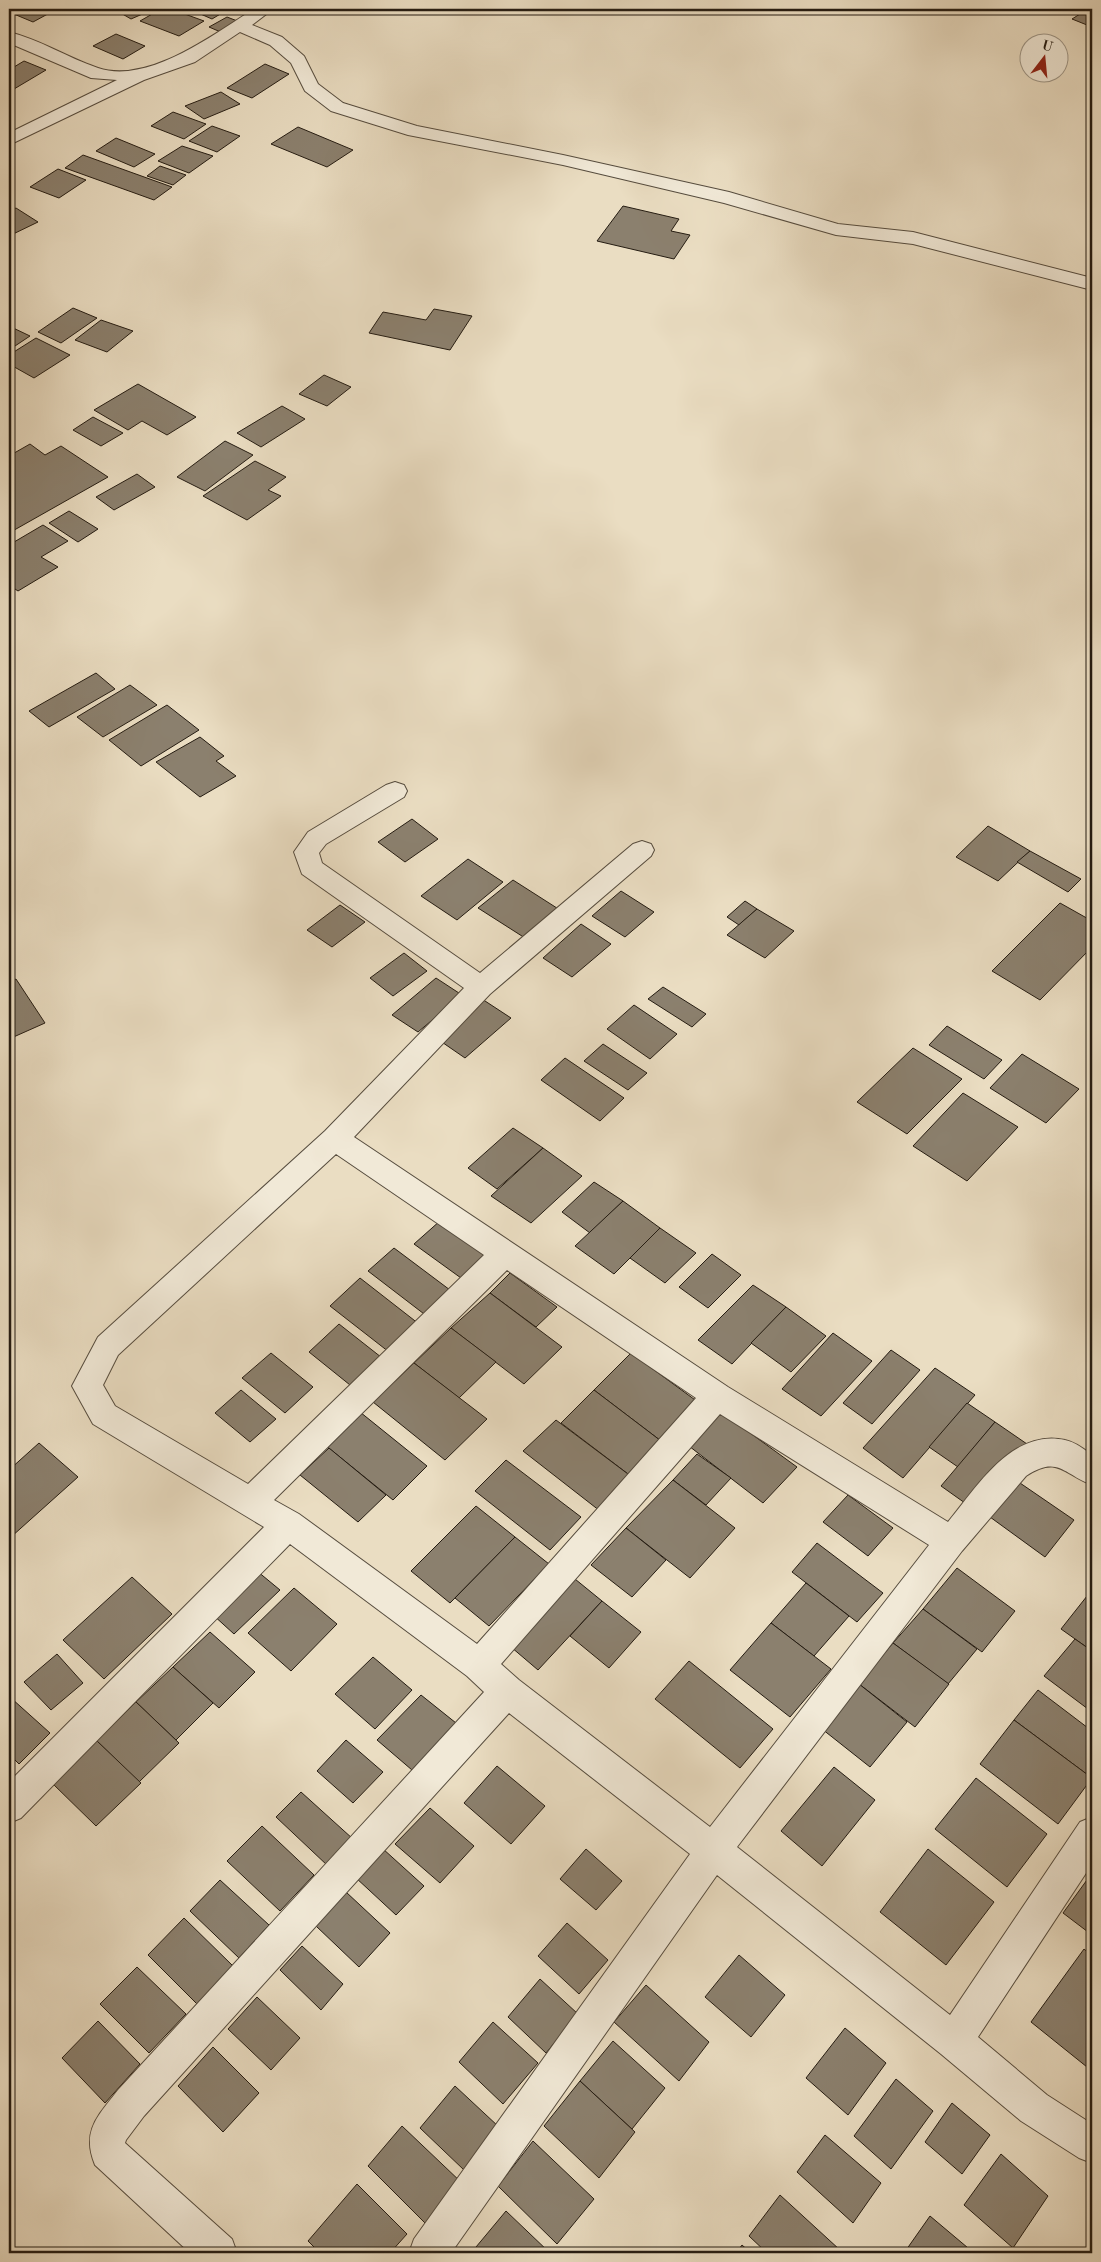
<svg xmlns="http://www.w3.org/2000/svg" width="1101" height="2262" viewBox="0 0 1101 2262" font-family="'Old Standard TT',serif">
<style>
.building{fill:#8b806e;stroke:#251c12}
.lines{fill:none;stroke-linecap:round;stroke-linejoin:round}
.minor-casing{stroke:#564c3e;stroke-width:2}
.minor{fill:#f1e9d7;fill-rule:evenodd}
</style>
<rect width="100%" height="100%" fill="#eaddc2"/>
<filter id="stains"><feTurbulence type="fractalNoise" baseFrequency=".004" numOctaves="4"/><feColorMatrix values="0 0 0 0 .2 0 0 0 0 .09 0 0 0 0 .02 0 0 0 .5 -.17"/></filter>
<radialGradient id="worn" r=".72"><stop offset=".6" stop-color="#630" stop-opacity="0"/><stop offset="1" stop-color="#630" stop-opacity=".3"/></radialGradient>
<g class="building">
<polygon points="15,9 57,9 33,22 9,12"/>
<polygon points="128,9 154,9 131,19 119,12"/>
<polygon points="161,9 171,9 204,21 179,36 140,21"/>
<polygon points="201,9 225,9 227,10 212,19 196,12"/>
<polygon points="571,9 603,9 598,14"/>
<polygon points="1088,9 1092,9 1092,27 1072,19"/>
<polygon points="227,17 240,22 223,33 209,27"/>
<polygon points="116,34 145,46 123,59 93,46"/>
<polygon points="24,61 46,70 9,92 9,70"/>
<polygon points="265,64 289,74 252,98 227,88"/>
<polygon points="221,92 240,104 204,119 185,106"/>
<polygon points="173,112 206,124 184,139 151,126"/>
<polygon points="212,126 240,136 217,152 189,141"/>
<polygon points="298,127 353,150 327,167 271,144"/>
<polygon points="116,138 155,154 134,167 96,151"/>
<polygon points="182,146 213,156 189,173 158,161"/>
<polygon points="83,155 172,187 154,200 65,168"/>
<polygon points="160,166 186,175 173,185 147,176"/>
<polygon points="58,169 86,180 59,198 30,187"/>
<polygon points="623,206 679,219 671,231 690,235 674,259 597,241"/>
<polygon points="16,208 38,222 9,236 9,211"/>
<polygon points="73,308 97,318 61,343 38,332"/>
<polygon points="434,309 472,316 450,350 369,333 383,312 426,320"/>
<polygon points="101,320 133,331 107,352 75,340"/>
<polygon points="9,326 30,336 9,350"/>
<polygon points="36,338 70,355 34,378 9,364 9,355"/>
<polygon points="324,375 351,387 327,406 299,394"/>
<polygon points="138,384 196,417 167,435 142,421 128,430 94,410"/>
<polygon points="282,406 305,419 261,447 237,433"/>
<polygon points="93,417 123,433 101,446 73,430"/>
<polygon points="225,441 253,455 205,491 177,477"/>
<polygon points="30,444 45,455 61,446 108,477 9,533 9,456"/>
<polygon points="255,461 286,477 268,490 281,496 247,520 203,496"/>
<polygon points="137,474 155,487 114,510 96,497"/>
<polygon points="69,511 98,529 78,542 49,523"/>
<polygon points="43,525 68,541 41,557 58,567 18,591 9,585 9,545"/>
<polygon points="96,673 115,689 49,727 29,711"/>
<polygon points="130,685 157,705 103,737 77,717"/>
<polygon points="167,705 199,730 141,766 109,740"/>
<polygon points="200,737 224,756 216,761 236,776 200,797 156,762"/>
<polygon points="412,819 438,839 405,862 378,842"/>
<polygon points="988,826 1030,851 998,881 956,857"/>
<polygon points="1030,851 1081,879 1068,892 1017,862"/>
<polygon points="468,859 503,882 457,920 421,896"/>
<polygon points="513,880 560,910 525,938 478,908"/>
<polygon points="621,891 654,912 625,937 592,916"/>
<polygon points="745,901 757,909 739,925 727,917"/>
<polygon points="1060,903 1092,921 1092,947 1040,1000 992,971"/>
<polygon points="340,905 365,922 332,947 307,930"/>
<polygon points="757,909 794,931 765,958 727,935"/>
<polygon points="581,924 611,944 572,977 543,958"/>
<polygon points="404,953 427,971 393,996 370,978"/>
<polygon points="436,978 462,995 418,1032 392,1015"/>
<polygon points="16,979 45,1023 9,1039 9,982"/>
<polygon points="663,987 706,1014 692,1027 648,999"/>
<polygon points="482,999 511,1018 465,1058 436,1038"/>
<polygon points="634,1005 677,1034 650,1059 607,1029"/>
<polygon points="947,1026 1002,1060 984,1079 929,1045"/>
<polygon points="603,1044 647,1073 628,1090 584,1061"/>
<polygon points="913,1048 962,1079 907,1134 857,1102"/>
<polygon points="1022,1054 1079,1089 1046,1123 990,1088"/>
<polygon points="565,1058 624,1098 600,1121 541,1080"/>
<polygon points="963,1093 1018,1127 967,1181 913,1146"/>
<polygon points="513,1128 543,1148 497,1189 468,1168"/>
<polygon points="543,1148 582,1176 531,1223 491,1196"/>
<polygon points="594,1182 623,1201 590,1233 562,1212"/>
<polygon points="623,1201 660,1228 614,1274 575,1246"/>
<polygon points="441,1220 488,1254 461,1278 414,1244"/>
<polygon points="660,1228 696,1253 665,1283 630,1258"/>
<polygon points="394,1248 454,1293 428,1317 368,1271"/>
<polygon points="712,1254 741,1275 708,1308 679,1287"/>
<polygon points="510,1273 557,1307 536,1327 490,1293"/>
<polygon points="360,1278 419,1324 389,1352 330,1306"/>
<polygon points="753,1285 786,1307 732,1364 698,1340"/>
<polygon points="490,1293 562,1347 524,1384 451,1328"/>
<polygon points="786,1307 826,1336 791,1372 751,1343"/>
<polygon points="339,1324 386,1361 355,1389 309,1352"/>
<polygon points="451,1328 496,1362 459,1398 414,1363"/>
<polygon points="833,1333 872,1361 821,1416 782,1389"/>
<polygon points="891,1350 920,1370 872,1424 843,1403"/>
<polygon points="271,1353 313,1387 285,1413 242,1378"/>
<polygon points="631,1353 702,1405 665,1444 594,1390"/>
<polygon points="414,1363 487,1419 445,1460 373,1402"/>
<polygon points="935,1368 975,1395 903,1478 863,1448"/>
<polygon points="241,1390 276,1419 250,1442 215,1413"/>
<polygon points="594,1390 665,1444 632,1477 561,1423"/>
<polygon points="967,1403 995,1422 958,1467 929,1447"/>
<polygon points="717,1409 797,1467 763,1503 685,1443"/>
<polygon points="360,1412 427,1466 393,1500 325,1445"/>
<polygon points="556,1420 632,1477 600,1511 523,1451"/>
<polygon points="995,1422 1027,1444 972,1508 941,1486"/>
<polygon points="39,1443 78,1477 11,1537 9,1470"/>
<polygon points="329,1448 386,1495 358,1522 300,1475"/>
<polygon points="697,1454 731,1478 706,1505 673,1480"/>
<polygon points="506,1460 581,1517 550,1550 475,1491"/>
<polygon points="673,1480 735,1528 690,1578 626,1528"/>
<polygon points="1020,1483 1074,1520 1045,1557 990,1517"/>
<polygon points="848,1495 893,1528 868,1556 823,1522"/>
<polygon points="476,1506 515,1537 450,1603 411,1571"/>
<polygon points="626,1528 666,1560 632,1597 591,1565"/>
<polygon points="515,1537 549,1564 489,1626 455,1598"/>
<polygon points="817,1543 883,1593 857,1622 792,1572"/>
<polygon points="957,1568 1015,1611 982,1652 923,1609"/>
<polygon points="257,1571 280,1590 234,1634 212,1614"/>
<polygon points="132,1577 172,1614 104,1679 63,1640"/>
<polygon points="575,1579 602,1601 538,1670 511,1647"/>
<polygon points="806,1583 849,1616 814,1656 771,1623"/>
<polygon points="294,1588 337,1624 291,1671 248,1633"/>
<polygon points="1091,1591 1092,1591 1092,1651 1061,1629"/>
<polygon points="602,1601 641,1632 609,1668 570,1636"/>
<polygon points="923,1609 977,1649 948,1684 893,1643"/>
<polygon points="771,1623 831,1669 790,1717 730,1670"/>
<polygon points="210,1632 255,1672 219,1708 173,1667"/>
<polygon points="1075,1639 1092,1651 1092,1712 1044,1676"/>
<polygon points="893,1643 949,1684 915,1727 859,1684"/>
<polygon points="57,1654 83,1683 51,1710 24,1682"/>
<polygon points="373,1657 412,1690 375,1729 335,1694"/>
<polygon points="689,1661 773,1729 740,1768 655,1699"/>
<polygon points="173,1667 213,1703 176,1740 136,1702"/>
<polygon points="859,1684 907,1722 870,1767 822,1729"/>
<polygon points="1038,1690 1092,1731 1092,1778 1014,1720"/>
<polygon points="421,1695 456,1723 412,1770 377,1740"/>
<polygon points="11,1698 50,1733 19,1764 9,1754 9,1700"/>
<polygon points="136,1702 179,1743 139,1782 97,1741"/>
<polygon points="1014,1720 1092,1778 1058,1824 980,1764"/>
<polygon points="346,1740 383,1772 353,1803 317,1771"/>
<polygon points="97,1741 141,1783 96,1826 52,1783"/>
<polygon points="497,1766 545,1806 511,1844 464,1803"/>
<polygon points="834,1767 875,1800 822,1866 781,1831"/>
<polygon points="976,1778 1047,1834 1007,1887 935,1829"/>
<polygon points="301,1792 353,1839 328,1866 276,1817"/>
<polygon points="430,1808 474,1846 440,1883 395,1844"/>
<polygon points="262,1826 314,1875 280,1911 227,1861"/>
<polygon points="382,1848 424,1886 396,1915 355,1877"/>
<polygon points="586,1849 622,1881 596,1910 560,1879"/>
<polygon points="928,1849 994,1902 946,1965 880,1912"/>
<polygon points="1092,1873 1092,1935 1063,1913"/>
<polygon points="220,1880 269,1925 239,1958 190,1911"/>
<polygon points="346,1892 390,1933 359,1967 316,1926"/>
<polygon points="184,1918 233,1966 197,2004 148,1955"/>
<polygon points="567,1923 608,1960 579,1994 538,1956"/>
<polygon points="302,1946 343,1984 321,2010 280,1970"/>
<polygon points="1084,1949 1092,1956 1092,2059 1087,2067 1031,2022"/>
<polygon points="739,1955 785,1995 751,2037 705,1997"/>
<polygon points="137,1967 186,2014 149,2053 100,2004"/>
<polygon points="540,1979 578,2014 546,2053 508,2017"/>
<polygon points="646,1985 709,2042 679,2081 614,2022"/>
<polygon points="257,1997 300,2038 271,2070 228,2029"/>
<polygon points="98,2021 140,2064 105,2103 62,2058"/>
<polygon points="493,2022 538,2063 503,2104 459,2062"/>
<polygon points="845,2028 886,2063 848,2115 806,2078"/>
<polygon points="613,2041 665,2088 632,2129 580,2081"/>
<polygon points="213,2047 259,2093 223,2132 178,2086"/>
<polygon points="896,2079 933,2111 891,2169 854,2136"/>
<polygon points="580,2081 635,2132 599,2178 544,2126"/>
<polygon points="455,2086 499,2127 464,2170 420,2128"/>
<polygon points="952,2103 990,2135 962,2174 925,2142"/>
<polygon points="402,2126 463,2184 427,2225 368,2166"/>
<polygon points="825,2135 881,2183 853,2223 797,2172"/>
<polygon points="533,2141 594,2199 557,2244 498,2186"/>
<polygon points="1001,2154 1048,2196 1013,2248 964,2205"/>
<polygon points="357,2184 407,2234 390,2253 320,2253 308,2241"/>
<polygon points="780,2195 840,2250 838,2253 767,2253 749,2236"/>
<polygon points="506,2211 550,2253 471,2253"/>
<polygon points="930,2216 974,2253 904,2253"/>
<polygon points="742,2245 751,2253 736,2253"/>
</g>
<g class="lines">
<g class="minor-casing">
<g id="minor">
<path d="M254,9h19l-21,16 30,12 22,19 14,28 25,19 74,23 146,29 166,37 109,32 75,8 179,46v12l-179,-46 -77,-9 -112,-32 -161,-38 -155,-30 -77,-24 -26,-20 -14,-28 -21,-18 -30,-13 -45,30 -51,18 -135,65v-12l108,-53 -26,-2 -82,-35v-11c30,7 59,26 89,36 50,17 116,-34 156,-59z"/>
<path d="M395,782l9,3 3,6 -3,6 -78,47 -7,9 3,10 158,110 153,-129 9,-3 9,3 3,6 -3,6 -161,138 -136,143 374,250 220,135c28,-34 64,-94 117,-82 10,2 19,9 27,15v30c-29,-11 -34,-30 -66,-9l-64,75 -225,296 213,168 130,-193 12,-5v47l-114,173 69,58 45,29v39l-13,-5 -58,-37 -80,-67 -224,-179 -266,378h-42l5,-14 276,-385 -181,-141 -365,403 -18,24 -1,3 107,96 5,14h-47l-95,-88c-14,-34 3,-49 23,-75l366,-398 -17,-16 -177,-132 -269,274 -12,5v-41l255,-255 -171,-103 -21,-38 26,-49 227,-206 139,-143 -162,-114 -8,-22 14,-20 78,-47zM336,1154l148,101 -236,229 -133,-78 -12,-21 15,-30zM507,1270l189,128 -219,246 -178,-130 -25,-14zM720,1414l209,131 -219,282 -191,-147 -18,-16z"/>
</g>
</g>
<use href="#minor" class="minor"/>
</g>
<rect width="1101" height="2262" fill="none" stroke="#eaddc2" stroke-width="30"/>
<rect x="10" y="10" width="1081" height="2242" fill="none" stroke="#251c12" stroke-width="2.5"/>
<rect x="15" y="15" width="1071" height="2232" fill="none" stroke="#251c12"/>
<g transform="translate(1044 58) rotate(16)"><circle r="24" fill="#f1e9d7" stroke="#9f9788"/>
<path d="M0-4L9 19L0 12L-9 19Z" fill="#8f2418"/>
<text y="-8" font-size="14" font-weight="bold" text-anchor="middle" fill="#251c12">U</text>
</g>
<rect width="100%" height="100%" filter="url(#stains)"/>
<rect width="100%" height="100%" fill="url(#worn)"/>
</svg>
